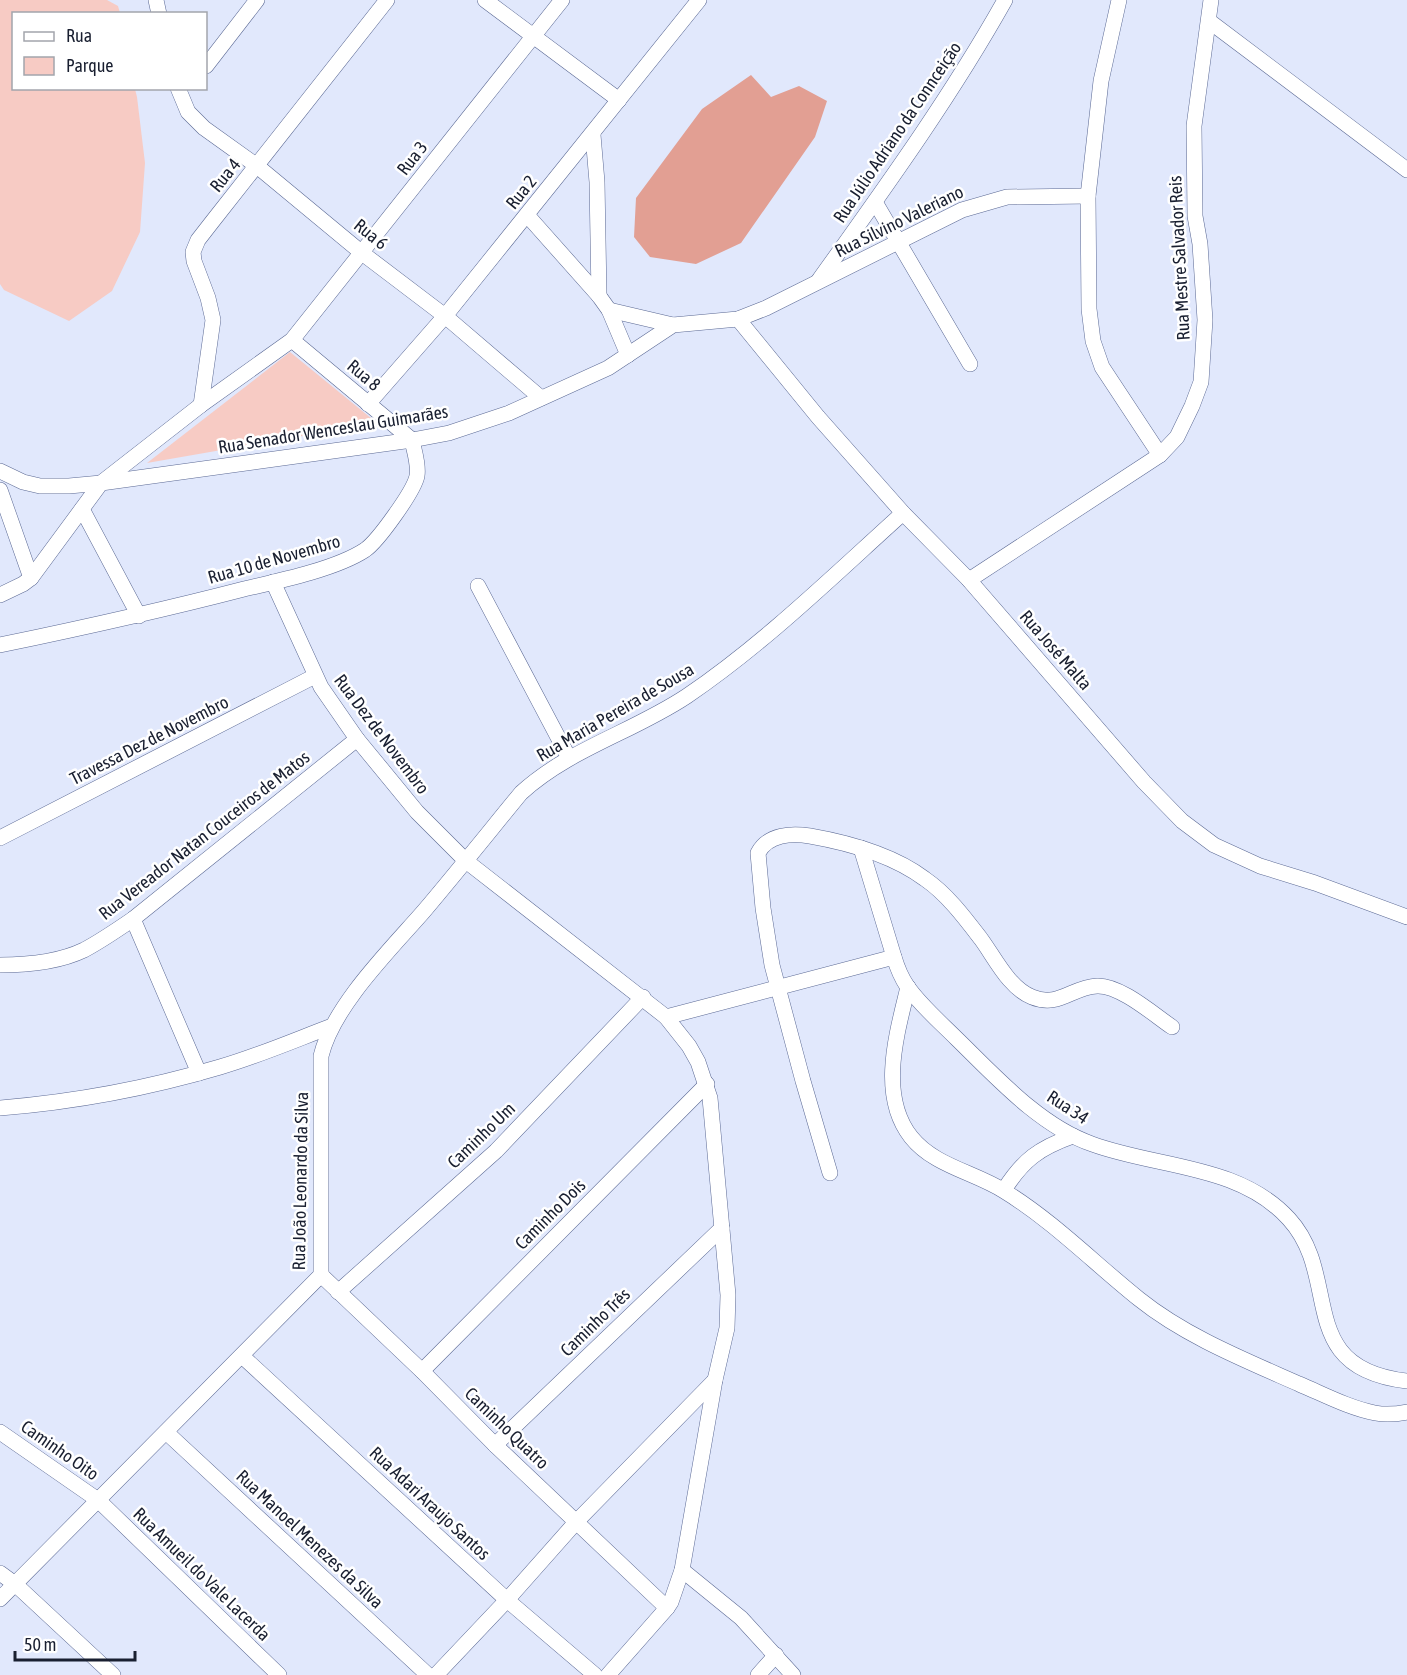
<svg xmlns="http://www.w3.org/2000/svg" width="1407" height="1675" viewBox="0 0 1407 1675" font-family="'Asap Condensed',sans-serif">
<style>
.green{fill:#f7cbc4}
.forest{fill:#e29f93}
.lines{fill:none;stroke-linecap:round;stroke-linejoin:round}
.street-casing{stroke:#5b6994;stroke-width:16}
.street{stroke:#fff;stroke-width:15}
.labels{text-anchor:middle;dominant-baseline:central;stroke-width:5;stroke-linejoin:round;paint-order:stroke}
.street-label{font-size:18px;fill:#191f30;stroke:#fff}
</style>
<rect width="100%" height="100%" fill="#e1e8fc"/>
<g class="green">
<polygon points="0,0 107,0 118,6 120,13 14,14 14,88 135,89 137,97 145,163 140,232 112,291 69,321 4,290 0,284"/>
<polygon points="290,352 377,423 147,463"/>
</g>
<polygon class="forest" points="751,75 771,97 799,86 827,101 815,137 741,243 696,264 650,257 634,237 636,198 702,109"/>
<g class="lines">
<g class="street-casing">
<g id="street">
<polyline points="156,0 159,14"/>
<polyline points="485,0 619,100"/>
<polyline points="1119,0 1101,81 1088,196 1089,309 1093,341 1102,367 1160,455"/>
<polyline points="1209,21 1407,170"/>
<polyline points="206,66 257,0"/>
<polyline points="178,88 188,112 204,128 257,166 362,253 445,316 541,398"/>
<polyline points="593,135 597,182 599,296"/>
<polyline points="875,202 970,364"/>
<polyline points="527,215 599,296 609,310 628,355"/>
<path d="M819,280c65,-91 131,-182 186,-280"/>
<polyline points="609,310 673,325"/>
<polyline points="738,319 818,417 903,513 969,580 1144,782 1182,821 1214,845 1260,866 1315,883 1407,917"/>
<polyline points="292,340 412,440"/>
<polyline points="368,404 445,316 699,0"/>
<polyline points="201,405 213,320 208,298 194,261 193,252 198,240 212,222 387,0"/>
<polyline points="0,471 23,482 40,486 69,486 101,483 201,405 292,340 562,0"/>
<polyline points="0,490 31,578"/>
<polyline points="82,509 139,616"/>
<polyline points="969,580 1160,455 1177,437 1192,406 1201,382 1205,320 1200,244 1195,216 1194,126 1211,0"/>
<polyline points="273,582 321,687 357,739 417,812 466,861 666,1017 689,1046 698,1062 710,1098 728,1295 727,1328 715,1380 682,1570 671,1602 667,1608 608,1675"/>
<polyline points="478,586 569,758"/>
<polyline points="0,595 23,584 31,578 101,483 412,440 449,433 509,413 608,368 673,325 738,319 766,308 962,210 1007,197 1088,196"/>
<path d="M0,645c82,-17 163,-35 244,-56 35,-8 92,-20 121,-39 13,-9 49,-59 52,-74 2,-12 -3,-25 -5,-36"/>
<polyline points="0,838 315,676"/>
<polyline points="861,848 894,957"/>
<polyline points="133,919 199,1073"/>
<path d="M0,965c28,0 59,-3 84,-15 17,-9 33,-20 49,-31l224,-180"/>
<path d="M908,987c-11,46 -30,108 3,150 23,29 63,35 93,54 49,30 90,72 135,108 46,37 106,61 160,85 24,10 50,24 76,29 11,2 22,1 32,-1"/>
<path d="M666,1017l228,-60c3,10 7,20 13,29 13,19 33,36 50,53 39,38 83,87 135,105 65,24 147,20 197,75 54,59 4,149 118,162"/>
<path d="M0,1108c74,-6 149,-20 220,-41 38,-11 75,-27 112,-41"/>
<path d="M830,1173l-27,-92 -31,-116 -9,-57 -5,-55c10,-19 34,-20 52,-17 40,7 83,19 115,43 22,15 40,39 56,60 14,19 28,49 51,58 27,11 40,-10 65,-11 23,-1 56,28 75,41"/>
<path d="M1004,1190c19,-30 35,-42 69,-54"/>
<polyline points="321,1275 422,1371 495,1445 667,1608"/>
<polyline points="338,1292 496,1151 643,997"/>
<polyline points="242,1356 507,1600 595,1675"/>
<polyline points="422,1371 707,1084"/>
<polyline points="0,1432 98,1500 279,1675"/>
<polyline points="166,1432 428,1675"/>
<polyline points="495,1445 722,1228"/>
<polyline points="682,1570 741,1618 793,1675"/>
<polyline points="0,1573 15,1584 113,1675"/>
<path d="M0,1599l321,-324v-219c12,-50 69,-106 103,-145 33,-39 65,-79 97,-118 48,-44 112,-61 166,-97 78,-53 146,-120 216,-183"/>
<polyline points="436,1675 507,1600 577,1521 715,1380"/>
<polyline points="758,1675 776,1655"/>
</g>
</g>
<use href="#street" class="street"/>
</g>
<g class="labels">
<g class="street-label">
<text transform="translate(897 132) rotate(-56)">Rua Júlio Adriano da Connceição</text>
<text transform="translate(412 158) rotate(-52)">Rua 3</text>
<text transform="translate(225 175) rotate(-51)">Rua 4</text>
<text transform="translate(521 192) rotate(-51)">Rua 2</text>
<text transform="translate(899 221) rotate(-26)">Rua Silvino Valeriano</text>
<text transform="translate(371 234) rotate(39)">Rua 6</text>
<text transform="translate(1179 258) rotate(-93)">Rua Mestre Salvador Reis</text>
<text transform="translate(364 375) rotate(40)">Rua 8</text>
<text transform="translate(333 429) rotate(-9)">Rua Senador Wenceslau Guimarães</text>
<text transform="translate(274 559) rotate(-16)">Rua 10 de Novembro</text>
<text transform="translate(1056 650) rotate(49)">Rua José Malta</text>
<text transform="translate(615 712) rotate(-30)">Rua Maria Pereira de Sousa</text>
<text transform="translate(382 734) rotate(53)">Rua Dez de Novembro</text>
<text transform="translate(149 740) rotate(-27)">Travessa Dez de Novembro</text>
<text transform="translate(204 835) rotate(-38)">Rua Vereador Natan Couceiros de Matos</text>
<text transform="translate(1068 1107) rotate(33)">Rua 34</text>
<text transform="translate(481 1135) rotate(-44)">Caminho Um</text>
<text transform="translate(300 1181) rotate(-89)">Rua João Leonardo da Silva</text>
<text transform="translate(550 1214) rotate(-45)">Caminho Dois</text>
<text transform="translate(595 1322) rotate(-44)">Caminho Três</text>
<text transform="translate(507 1428) rotate(44)">Caminho Quatro</text>
<text transform="translate(60 1450) rotate(35)">Caminho Oito</text>
<text transform="translate(430 1503) rotate(43)">Rua Adari Araujo Santos</text>
<text transform="translate(310 1539) rotate(43)">Rua Manoel Menezes da Silva</text>
<text transform="translate(202 1574) rotate(44)">Rua Amueil do Vale Lacerda</text>
</g>
</g>
<rect x="12" y="12" width="195" height="78" fill="#ffffff" stroke="#a3a5ac" stroke-width="1.5"/>
<rect x="24" y="32" width="30" height="9" fill="#ffffff" stroke="#a3a5ac" stroke-width="1.5"/>
<text x="66" y="42" font-size="18" fill="#191f30">Rua</text>
<rect x="24" y="57" width="30" height="18" fill="#f7cbc4" stroke="#a3a5ac" stroke-width="1.5"/>
<text x="66" y="72" font-size="18" fill="#191f30">Parque</text>
<path d="M15 1651v9h120v-9" fill="none" stroke="#191f30" stroke-width="3"/>
<text x="24" y="1651" font-size="18" fill="#191f30" stroke="#ffffff" stroke-width="4.5" paint-order="stroke">50 m</text>
</svg>
